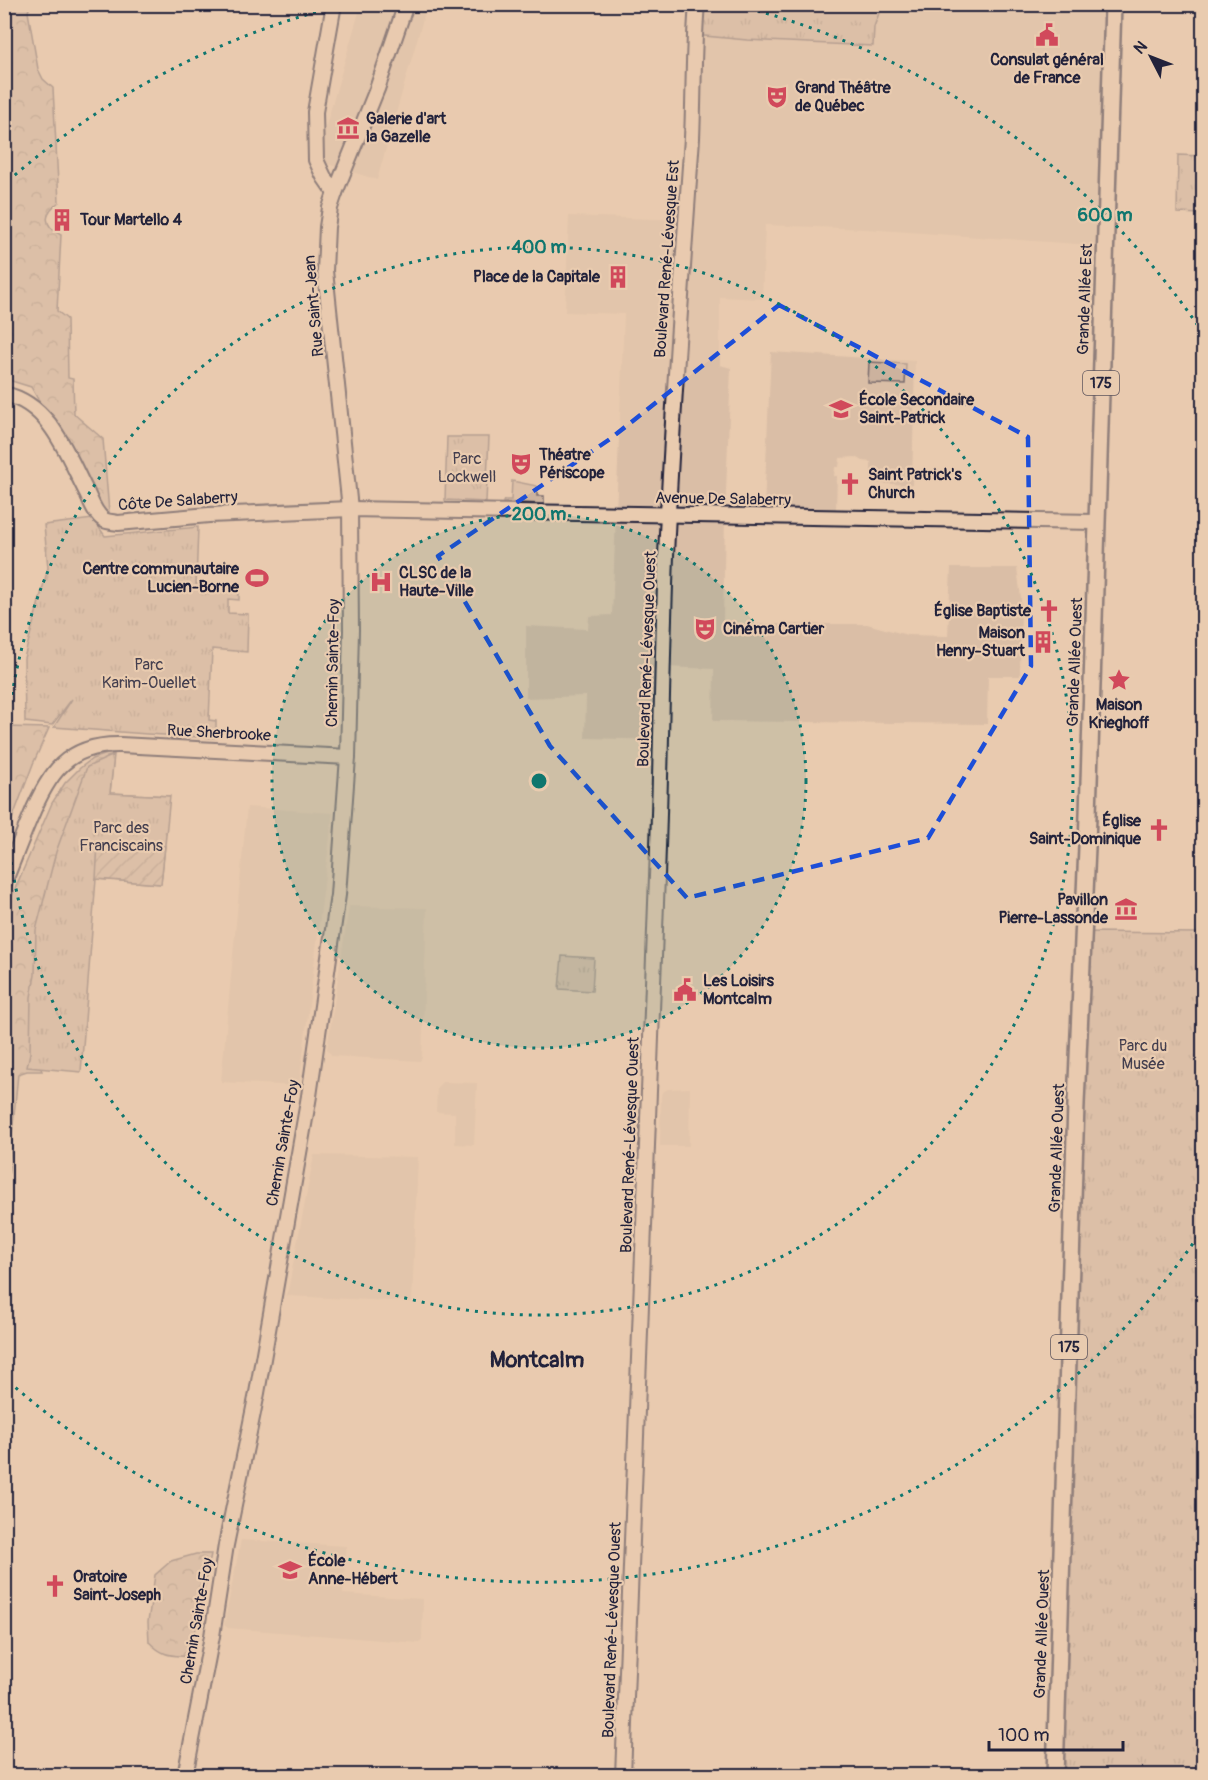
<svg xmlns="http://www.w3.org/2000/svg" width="1208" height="1780" viewBox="0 0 1208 1780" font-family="Pangolin,sans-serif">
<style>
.built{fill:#dabea6}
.grass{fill:#ccb29e;stroke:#776a6c;stroke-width:1.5}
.forest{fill:url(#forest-crowns);stroke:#776a6c;stroke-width:1.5}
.park{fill:url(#park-tufts);stroke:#776a6c;stroke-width:1.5}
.garden{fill:url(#garden-furrows);stroke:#776a6c;stroke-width:1.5}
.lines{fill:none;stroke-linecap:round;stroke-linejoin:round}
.secondary-casing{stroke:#22223b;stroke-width:18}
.primary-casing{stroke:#22223b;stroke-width:20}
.secondary{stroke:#e9cbaf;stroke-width:14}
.primary{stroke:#e9cbaf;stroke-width:15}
.marked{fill:none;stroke:#1d4ed8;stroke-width:4.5;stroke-dasharray:12 8;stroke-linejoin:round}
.ring{fill:none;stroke:#0f766e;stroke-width:3;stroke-dasharray:3 6}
.labels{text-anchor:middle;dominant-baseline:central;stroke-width:4.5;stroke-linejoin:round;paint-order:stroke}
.shield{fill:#e9cbaf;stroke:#5e555e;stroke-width:1.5}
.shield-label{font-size:15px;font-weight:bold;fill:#22223b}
.poi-label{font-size:16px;font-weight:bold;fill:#22223b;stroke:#e9cbaf;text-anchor:start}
.street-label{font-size:16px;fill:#22223b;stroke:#e9cbaf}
.park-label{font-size:16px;fill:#443f4f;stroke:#e9cbaf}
.district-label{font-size:22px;font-weight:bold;fill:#22223b;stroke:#e9cbaf}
.centre{fill:#0f766e;stroke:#e9cbaf;stroke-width:3}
.ring-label{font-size:18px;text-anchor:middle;font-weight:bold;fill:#0f766e;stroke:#e9cbaf;stroke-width:4.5;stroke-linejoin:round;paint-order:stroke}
</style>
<defs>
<pattern id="forest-crowns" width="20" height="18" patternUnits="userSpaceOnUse" patternTransform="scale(1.5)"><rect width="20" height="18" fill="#ccb29e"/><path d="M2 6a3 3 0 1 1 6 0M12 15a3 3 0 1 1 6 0" fill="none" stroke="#a59082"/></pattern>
<pattern id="park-tufts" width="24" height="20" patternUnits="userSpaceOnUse" patternTransform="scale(1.5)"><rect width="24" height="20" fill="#ccb29e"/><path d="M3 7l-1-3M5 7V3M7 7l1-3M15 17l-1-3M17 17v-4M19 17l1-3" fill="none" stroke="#a59082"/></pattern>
<pattern id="garden-furrows" width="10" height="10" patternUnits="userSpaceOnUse" patternTransform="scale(1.5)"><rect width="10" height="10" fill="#ccb29e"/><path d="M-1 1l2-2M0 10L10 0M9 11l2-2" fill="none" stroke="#a59082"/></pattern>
</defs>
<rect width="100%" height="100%" fill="#e9cbaf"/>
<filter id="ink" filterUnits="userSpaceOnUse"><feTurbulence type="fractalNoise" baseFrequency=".0167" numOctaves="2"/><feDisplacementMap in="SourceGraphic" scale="12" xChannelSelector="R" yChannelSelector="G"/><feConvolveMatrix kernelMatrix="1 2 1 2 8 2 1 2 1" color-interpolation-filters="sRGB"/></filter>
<g filter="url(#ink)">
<g class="built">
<polygon points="406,5 427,5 377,180 316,160 359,12 404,12"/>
<polygon points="882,5 1119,5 1106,246 866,229 765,225 762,299 720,297 720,365 731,368 725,516 723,624 867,624 907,635 948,636 951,568 1017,568 1021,598 1020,676 988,676 987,724 713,721 714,669 663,667 660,740 585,738 586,696 526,698 526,626 588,629 589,616 612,615 624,314 565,312 569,216 685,220 694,35 747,40 873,46 874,27"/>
<polygon points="771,352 915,361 912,485 871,483 871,462 863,461 856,457 840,458 839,467 835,467 834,476 837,476 836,510 764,508"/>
<polygon points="247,807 333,813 299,1086 221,1082"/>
<polygon points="349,906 427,908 422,1058 420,1061 332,1056 327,1049"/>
<polygon points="442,1082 477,1083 474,1145 455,1144 455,1113 436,1112 437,1087"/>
<polygon points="690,1088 689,1146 660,1146 661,1097 662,1092 668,1089"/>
<polygon points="314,1155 418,1157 412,1302 287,1296"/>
<polygon points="241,1540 346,1546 343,1594 423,1599 422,1639 419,1643 228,1628 224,1625"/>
</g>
<g class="grass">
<polygon points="869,362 906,364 905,384 868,383"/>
<polygon points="512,481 537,486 537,496 544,496 544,504 503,502 504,500 511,500"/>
</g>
<g class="forest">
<path d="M12,5h18l-2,7 10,57 5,10 10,9 6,114c-16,11 -16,24 2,33l-4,76 10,8 1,59 5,1 1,35 29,25 6,73 -6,-2 -6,-6 -66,-117 -26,-8 -1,-199 2,-29 -1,-1 -1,-77z"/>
<polygon points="5,727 49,728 33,764 5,838"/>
<polygon points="107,754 114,755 107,757 113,763 110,793 170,796 104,811 37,1059 42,1071 27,1071 18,1074 5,1207 5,912 52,803 65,783 80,768 92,759"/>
<path d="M196,1554h15l-21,103c-20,-2 -26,0 -41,-15l-1,-20 7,-47 16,-14z"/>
</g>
<g class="park">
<polygon points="697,5 882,5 874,27 873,46 747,40 694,35"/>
<polygon points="1178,155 1203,156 1203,214 1177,213"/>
<polygon points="447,437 489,437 486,502 445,500"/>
<polygon points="93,519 105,536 198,527 196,584 239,583 239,600 228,599 228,613 248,614 247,652 212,649 209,720 216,721 216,738 147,734 54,727 72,699 52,725 25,722 24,658 48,568 44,525"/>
<polygon points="114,755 110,793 170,796 161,884 96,879 81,1072 27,1067 30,1053 31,997 35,975 36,930 56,852 87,767"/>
<polygon points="1083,932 1203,933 1203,1775 1052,1776"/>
<polygon points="562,956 594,958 592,991 559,989"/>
</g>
<polygon class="garden" points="98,842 165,846 161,884 96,879"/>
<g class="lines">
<g class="secondary-casing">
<g id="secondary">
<polyline points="334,4 315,112 316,160 324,177 335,193"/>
<path d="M4,394c47,10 63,61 83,99 4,9 8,21 17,27 4,2 9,2 14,3l91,-8 141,-6 746,13"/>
<path d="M4,883c9,-22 17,-44 26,-65 18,-44 37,-74 90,-73l228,12"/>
<polyline points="185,1776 212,1636 226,1545 257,1393 309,1096 338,895 348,757 351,630 350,509 325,271 327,227 330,208 335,193 377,89 406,4"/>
<path d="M623,1776c13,-300 22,-600 34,-900 4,-106 5,-213 9,-320 6,-140 16,-279 26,-418 2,-45 1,-89 5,-134"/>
</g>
</g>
<g class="primary-casing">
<polyline id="primary" points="1055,1776 1076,1104 1087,847 1113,4"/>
</g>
<use href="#secondary" class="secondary"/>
<use href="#primary" class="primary"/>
</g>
</g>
<path d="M0 0H1208V1780H0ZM779,305l249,132 3,229 -103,172 -241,60 -137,-152 -112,-190 172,-117z" fill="#e9cbaf" fill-opacity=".55" fill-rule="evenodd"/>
<path class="marked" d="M779,305l249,132 3,229 -103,172 -241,60 -137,-152 -112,-190 172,-117z"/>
<circle cx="539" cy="781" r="267" fill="#0f766e" fill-opacity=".12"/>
<g class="ring">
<circle cx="539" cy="781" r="267"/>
<circle cx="539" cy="781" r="534"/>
<path d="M1203 1229A801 801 0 0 1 8 1381M8 181A801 801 0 0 1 338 6M740 6A801 801 0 0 1 1203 333"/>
</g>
<defs>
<g id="civic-bare" transform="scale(1.8)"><path d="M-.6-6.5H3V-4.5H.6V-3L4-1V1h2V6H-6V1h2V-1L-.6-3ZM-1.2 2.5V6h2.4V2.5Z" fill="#d1495b" stroke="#e9cbaf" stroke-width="2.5" paint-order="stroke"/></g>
<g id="theatre-bare" transform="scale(1.8)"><path d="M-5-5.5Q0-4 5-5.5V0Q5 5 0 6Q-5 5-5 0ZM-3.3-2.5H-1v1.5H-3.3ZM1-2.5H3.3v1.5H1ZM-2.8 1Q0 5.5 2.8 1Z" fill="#d1495b" stroke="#e9cbaf" stroke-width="2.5" paint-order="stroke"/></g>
<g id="museum-bare" transform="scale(1.8)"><path d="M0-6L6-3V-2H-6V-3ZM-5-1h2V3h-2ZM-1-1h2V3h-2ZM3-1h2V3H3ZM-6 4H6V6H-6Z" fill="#d1495b" stroke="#e9cbaf" stroke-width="2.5" paint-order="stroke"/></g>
<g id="building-bare" transform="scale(1.8)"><path d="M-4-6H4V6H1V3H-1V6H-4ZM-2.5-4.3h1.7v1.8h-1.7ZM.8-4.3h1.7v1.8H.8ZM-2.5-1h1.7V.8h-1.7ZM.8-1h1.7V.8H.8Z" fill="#d1495b" stroke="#e9cbaf" stroke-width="2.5" paint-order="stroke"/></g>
<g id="school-bare" transform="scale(1.8)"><path d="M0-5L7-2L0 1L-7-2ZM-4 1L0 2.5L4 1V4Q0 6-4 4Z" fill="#d1495b" stroke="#e9cbaf" stroke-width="2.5" paint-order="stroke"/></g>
<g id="church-bare" transform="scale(1.8)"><path d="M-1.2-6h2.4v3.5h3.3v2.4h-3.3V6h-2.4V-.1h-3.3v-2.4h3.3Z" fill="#d1495b" stroke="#e9cbaf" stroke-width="2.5" paint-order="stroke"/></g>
<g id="stadium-bare" transform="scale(1.8)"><path d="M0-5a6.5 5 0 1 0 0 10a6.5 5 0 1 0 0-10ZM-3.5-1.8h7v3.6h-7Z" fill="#d1495b" stroke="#e9cbaf" stroke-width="2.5" paint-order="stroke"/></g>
<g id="hospital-bare" transform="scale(1.8)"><path d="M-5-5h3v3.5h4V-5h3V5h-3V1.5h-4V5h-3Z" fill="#d1495b" stroke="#e9cbaf" stroke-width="2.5" paint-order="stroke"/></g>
<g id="sight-bare" transform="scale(1.8)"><path d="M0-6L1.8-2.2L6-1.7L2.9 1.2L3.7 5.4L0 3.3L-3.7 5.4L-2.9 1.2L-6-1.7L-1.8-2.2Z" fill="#d1495b" stroke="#e9cbaf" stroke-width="2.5" paint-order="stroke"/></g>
</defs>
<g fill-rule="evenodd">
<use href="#civic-bare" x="1047" y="35"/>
<use href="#theatre-bare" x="777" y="97"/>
<use href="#museum-bare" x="348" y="128"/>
<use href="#building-bare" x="62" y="220"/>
<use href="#building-bare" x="618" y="277"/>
<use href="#school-bare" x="841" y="409"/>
<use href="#theatre-bare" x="521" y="464"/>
<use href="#church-bare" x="850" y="484"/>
<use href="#stadium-bare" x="257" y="578"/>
<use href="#hospital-bare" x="381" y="582"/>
<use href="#church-bare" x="1049" y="611"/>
<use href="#theatre-bare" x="705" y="629"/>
<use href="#building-bare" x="1043" y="642"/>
<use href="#sight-bare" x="1119" y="680"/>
<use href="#church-bare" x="1159" y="830"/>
<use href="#museum-bare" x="1126" y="909"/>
<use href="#civic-bare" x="685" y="990"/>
<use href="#school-bare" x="290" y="1570"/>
<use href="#church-bare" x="55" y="1586"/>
</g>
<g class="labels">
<g class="shield">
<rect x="1083" y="371" width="36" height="24" rx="4.5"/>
<rect x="1051" y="1335" width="36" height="24" rx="4.5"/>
</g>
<g class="shield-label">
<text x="1101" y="383">175</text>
<text x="1069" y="1347">175</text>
</g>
<g class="poi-label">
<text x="1047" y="60" text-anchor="middle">Consulat général<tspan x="1047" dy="18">de France</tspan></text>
<text x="795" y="88">Grand Théâtre<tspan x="795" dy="18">de Québec</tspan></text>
<text x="366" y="119">Galerie d'art<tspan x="366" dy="18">la Gazelle</tspan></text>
<text x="80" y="220">Tour Martello 4</text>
<text x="600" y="277" text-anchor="end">Place de la Capitale</text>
<text x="859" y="400">École Secondaire<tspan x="859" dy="18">Saint-Patrick</tspan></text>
<text x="539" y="455">Théatre<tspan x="539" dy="18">Périscope</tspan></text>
<text x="868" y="475">Saint Patrick's<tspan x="868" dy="18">Church</tspan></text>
<text x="239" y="569" text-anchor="end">Centre communautaire<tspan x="239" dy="18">Lucien-Borne</tspan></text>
<text x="399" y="573">CLSC de la<tspan x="399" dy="18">Haute-Ville</tspan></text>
<text x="1031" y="611" text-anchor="end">Église Baptiste</text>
<text x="723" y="629">Cinéma Cartier</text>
<text x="1025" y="633" text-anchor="end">Maison<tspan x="1025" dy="18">Henry-Stuart</tspan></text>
<text x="1119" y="705" text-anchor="middle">Maison<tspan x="1119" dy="18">Krieghoff</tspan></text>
<text x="1141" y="821" text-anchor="end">Église<tspan x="1141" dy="18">Saint-Dominique</tspan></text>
<text x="1108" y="900" text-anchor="end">Pavillon<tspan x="1108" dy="18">Pierre-Lassonde</tspan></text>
<text x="703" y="981">Les Loisirs<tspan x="703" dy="18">Montcalm</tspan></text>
<text x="308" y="1561">École<tspan x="308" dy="18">Anne-Hébert</tspan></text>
<text x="73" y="1577">Oratoire<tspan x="73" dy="18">Saint-Joseph</tspan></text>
</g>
<g class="street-label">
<text transform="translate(667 259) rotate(-86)">Boulevard René-Lévesque Est</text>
<text transform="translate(1085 299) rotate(-88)">Grande Allée Est</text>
<text transform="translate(314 306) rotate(-95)">Rue Saint-Jean</text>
<text transform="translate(723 499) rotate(1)">Avenue De Salaberry</text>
<text transform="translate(178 501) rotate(-4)">Côte De Salaberry</text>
<text transform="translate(647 659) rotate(-88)">Boulevard René-Lévesque Ouest</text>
<text transform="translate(1075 662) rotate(-88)">Grande Allée Ouest</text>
<text transform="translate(333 663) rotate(-89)">Chemin Sainte-Foy</text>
<text transform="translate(219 733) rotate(3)">Rue Sherbrooke</text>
<text transform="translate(283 1143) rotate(-80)">Chemin Sainte-Foy</text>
<text transform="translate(630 1145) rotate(-88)">Boulevard René-Lévesque Ouest</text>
<text transform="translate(1057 1148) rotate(-88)">Grande Allée Ouest</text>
<text transform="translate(197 1621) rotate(-80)">Chemin Sainte-Foy</text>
<text transform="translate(612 1630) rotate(-88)">Boulevard René-Lévesque Ouest</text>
<text transform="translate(1042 1634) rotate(-88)">Grande Allée Ouest</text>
</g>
<g class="park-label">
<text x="467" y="459">Parc<tspan x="467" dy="18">Lockwell</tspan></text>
<text x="149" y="665">Parc<tspan x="149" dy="18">Karim-Ouellet</tspan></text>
<text x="121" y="828">Parc des<tspan x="121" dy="18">Franciscains</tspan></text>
<text x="1143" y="1046">Parc du<tspan x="1143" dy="18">Musée</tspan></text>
</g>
<g class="district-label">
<text x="537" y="1360">Montcalm</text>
</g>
</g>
<circle cx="539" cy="781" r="9" class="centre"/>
<g class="ring-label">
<text x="1105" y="221">600 m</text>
<text x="539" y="253">400 m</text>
<text x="539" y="520">200 m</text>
</g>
<rect width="1208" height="1780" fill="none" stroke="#e9cbaf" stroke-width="24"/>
<rect x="12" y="12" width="1184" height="1756" fill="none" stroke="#22223b" stroke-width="2" filter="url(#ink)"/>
<g transform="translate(1151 57) rotate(312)" stroke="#e9cbaf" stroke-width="4.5" paint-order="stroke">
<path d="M0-4.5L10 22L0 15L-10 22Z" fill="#22223b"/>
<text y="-9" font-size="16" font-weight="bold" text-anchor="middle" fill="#22223b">N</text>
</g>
<path d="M989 1741v9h134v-9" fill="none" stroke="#22223b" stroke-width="3"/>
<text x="998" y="1741" font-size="18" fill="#22223b" stroke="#e9cbaf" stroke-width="4.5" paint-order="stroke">100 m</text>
</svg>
